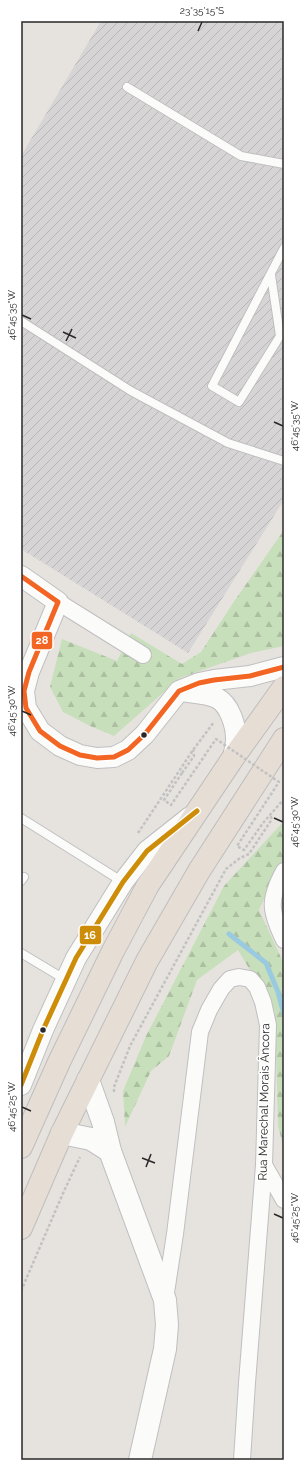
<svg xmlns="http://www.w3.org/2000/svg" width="305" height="1481" viewBox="0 0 305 1481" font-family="Raleway,sans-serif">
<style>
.industrial{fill:url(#industrial-furrows)}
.forest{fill:url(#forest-firs)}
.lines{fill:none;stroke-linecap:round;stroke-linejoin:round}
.stream{stroke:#9acae0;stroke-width:5}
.service-casing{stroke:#c0bfc0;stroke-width:10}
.minor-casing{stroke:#c0bfc0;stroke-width:18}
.tertiary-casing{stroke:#c0bfc0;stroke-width:22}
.secondary-casing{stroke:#c0bfc0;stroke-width:24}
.motorway-casing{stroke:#bfbdbd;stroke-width:24}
.path{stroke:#c3c2c2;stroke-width:2.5;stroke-dasharray:3 2;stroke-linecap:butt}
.service{stroke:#fbfbfa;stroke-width:8}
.minor{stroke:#fbfbfa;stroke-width:16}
.tertiary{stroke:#fbfbfa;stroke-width:20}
.secondary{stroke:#fbfbfa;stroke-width:22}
.motorway{stroke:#e6ddd5;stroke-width:22}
.path-bridge{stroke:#c3c2c2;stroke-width:2.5;stroke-dasharray:3 2;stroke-linecap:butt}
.bus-1-casing{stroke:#fff;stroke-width:8}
.bus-2-casing{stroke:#fff;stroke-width:8}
.bus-1{stroke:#f26522;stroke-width:5}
.bus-2{stroke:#ce8d08;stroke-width:5}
.ticks{fill:none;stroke:#282828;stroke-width:1.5}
.bus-dot{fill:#282828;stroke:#fff;stroke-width:1.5}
.labels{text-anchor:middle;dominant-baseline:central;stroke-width:3;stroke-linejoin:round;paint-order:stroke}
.street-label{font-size:12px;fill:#282828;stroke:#fff}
.line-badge{stroke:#fff;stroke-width:1.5}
.badge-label{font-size:11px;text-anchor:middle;font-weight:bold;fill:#fff}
.neatline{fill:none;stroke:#282828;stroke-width:1.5}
.ticks-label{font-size:10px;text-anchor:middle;fill:#282828}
</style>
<defs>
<pattern id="industrial-furrows" width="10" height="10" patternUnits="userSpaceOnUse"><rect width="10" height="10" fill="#d7d4d6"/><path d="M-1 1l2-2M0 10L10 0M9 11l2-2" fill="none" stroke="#b9b6b8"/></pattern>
<pattern id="forest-firs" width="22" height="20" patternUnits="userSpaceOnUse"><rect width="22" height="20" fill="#c8dfbb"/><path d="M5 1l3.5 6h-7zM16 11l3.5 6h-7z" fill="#acbfa1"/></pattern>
</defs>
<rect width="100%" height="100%" fill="#e6e3df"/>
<polygon class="industrial" points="101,21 284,21 284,504 282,503 188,653 21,549 21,156"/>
<g class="forest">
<polygon points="284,530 284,646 251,653 180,678 114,736 90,726 63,712 50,687 62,639 117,661 131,633 182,664 201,652 233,603"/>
<polygon points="284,821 284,857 259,910 284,964 284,1149 278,1126 275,1012 238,950 197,980 169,1056 151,1071 125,1127 123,1091 146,1036 224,886"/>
</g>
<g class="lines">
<polyline class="stream" points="229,934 266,963 278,992 284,1014"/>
<g class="service-casing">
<g id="service">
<polyline points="127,87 241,156 284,164"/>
<polyline points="271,275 280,336 239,402 212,386 284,248"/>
<polyline points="21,321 131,391 228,443 284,461"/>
<polyline points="21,818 123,882"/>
<polyline points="21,881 24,877"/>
<polyline points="21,953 66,980"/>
</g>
</g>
<g class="minor-casing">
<g id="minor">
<polyline points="58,602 143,655"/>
<path d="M284,871c-16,29 -14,40 0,69"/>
<polyline points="264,1165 284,1200"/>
<polyline points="165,1299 175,1234 200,1032 209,1010 221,989 230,979 239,977 250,979 257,987 263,1002 268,1025 264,1165 247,1383 242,1460"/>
</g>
</g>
<g class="tertiary-casing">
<g id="tertiary">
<polyline points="21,576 58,602 29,672 24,691 26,708 40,731 60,746 80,755 97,758 114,757 128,750 145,734 179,691 199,683 214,680 250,676 284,667"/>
<path d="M181,691c11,2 26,2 36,7 13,7 19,28 19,41 0,6 -2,13 -3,19"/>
<polyline points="21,1085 43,1030 76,958 123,882 147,851 190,817"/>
</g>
</g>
<g class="secondary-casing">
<g id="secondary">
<polyline points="88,1080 103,1122 110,1151 165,1300 167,1325 165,1349 140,1460"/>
<polyline points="62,1133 91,1139 110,1151"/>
</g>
</g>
<g class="motorway-casing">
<g id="motorway">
<polyline points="21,1147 60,1060 113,951 148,885 233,758 284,687"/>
<polyline points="21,1228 62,1133 147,961 199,871 284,739"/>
</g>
</g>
<g class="path">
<polyline points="182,773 194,756 193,750"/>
<polyline points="263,823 284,799"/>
<polyline points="138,833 193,750 214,722"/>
<polyline points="114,1092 114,1087 130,1046 226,869 240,858 249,854 272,819 270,815"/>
<polyline points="21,1291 64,1191 80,1157"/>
</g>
<use href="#service" class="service"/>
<use href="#minor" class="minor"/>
<use href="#tertiary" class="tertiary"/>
<use href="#secondary" class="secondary"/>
<use href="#motorway" class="motorway"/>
<polyline class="path-bridge" points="182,773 164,800 171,805 216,739 279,782 237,846 244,850 263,823"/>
<g class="bus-1-casing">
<polyline id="bus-1" points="21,576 58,602 29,672 24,691 26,708 40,731 60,746 80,755 97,758 114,757 128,750 145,734 179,691 199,683 214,680 250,676 284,667"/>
</g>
<g class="bus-2-casing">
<polyline id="bus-2" points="21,1085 43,1030 76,958 123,882 147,851 197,811"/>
</g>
<use href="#bus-1" class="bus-1"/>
<use href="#bus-2" class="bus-2"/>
</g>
<path class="ticks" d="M198,31l4,-9M22,315l9,4M63,332l13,6M66,341l6,-12M274,422l9,4M22,711l9,4M274,818l9,4M22,1107l9,4M142,1158l13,5M146,1167l5,-13M274,1214l9,4"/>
<g class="bus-dot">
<circle cx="144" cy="735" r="3.5"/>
<circle cx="43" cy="1030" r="3.5"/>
</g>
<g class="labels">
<g class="street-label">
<text transform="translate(264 1102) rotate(-89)">Rua Marechal Morais Âncora</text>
</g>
</g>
<g class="line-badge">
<rect x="31" y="631" width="22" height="19" rx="4" fill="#f26522"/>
<rect x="79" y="925" width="23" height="20" rx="4" fill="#ce8d08"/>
</g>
<g class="badge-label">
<text x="42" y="644">28</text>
<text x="90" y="939">16</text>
</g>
<rect width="305" height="1481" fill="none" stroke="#ffffff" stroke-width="44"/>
<rect x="22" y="22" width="261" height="1437" class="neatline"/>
<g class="ticks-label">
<text x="202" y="14">23°35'15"S</text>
<text transform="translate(11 315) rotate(-90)" y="4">46°45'35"W</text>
<text transform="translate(294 426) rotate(-90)" y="4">46°45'35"W</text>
<text transform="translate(11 711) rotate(-90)" y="4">46°45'30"W</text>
<text transform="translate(294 822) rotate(-90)" y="4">46°45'30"W</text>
<text transform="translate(11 1107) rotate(-90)" y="4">46°45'25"W</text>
<text transform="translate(294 1218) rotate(-90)" y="4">46°45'25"W</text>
</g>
</svg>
